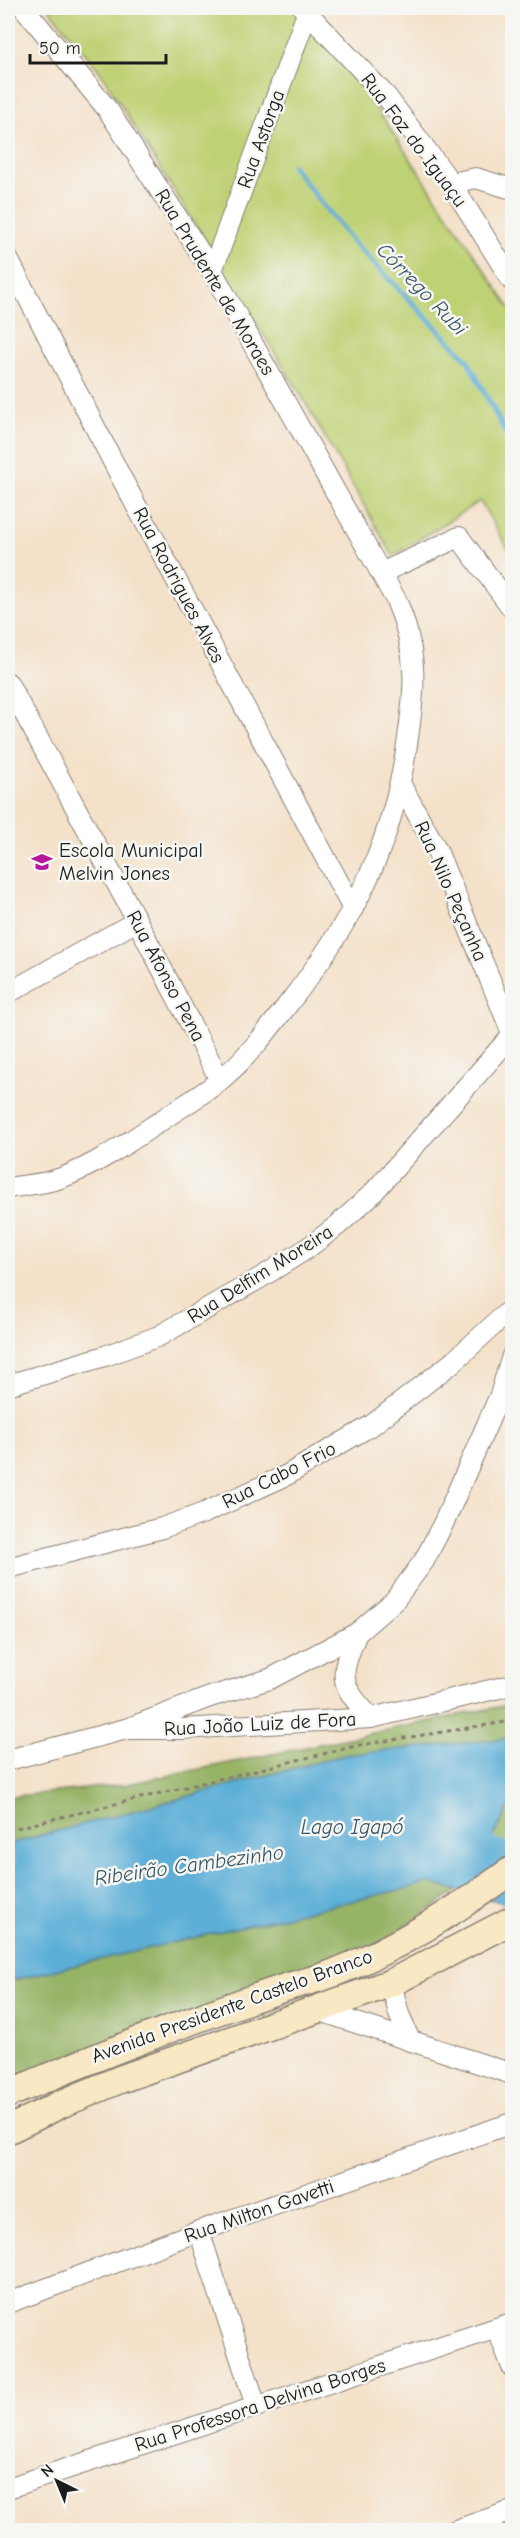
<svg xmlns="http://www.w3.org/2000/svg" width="520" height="2538" viewBox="0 0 520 2538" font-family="'Comic Neue',sans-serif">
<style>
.green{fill:#bfd174;stroke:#6e7648;stroke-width:1.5}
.forest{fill:#97b366;stroke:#5a6841;stroke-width:1.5}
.water{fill:#5caed7;stroke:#3c657a;stroke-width:1.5}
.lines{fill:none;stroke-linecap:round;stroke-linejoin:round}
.stream{stroke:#5caed7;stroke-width:5}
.river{stroke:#5caed7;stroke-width:33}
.street-casing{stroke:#887e72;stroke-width:22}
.secondary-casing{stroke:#887e72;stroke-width:30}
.path{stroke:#887e72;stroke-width:3;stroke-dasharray:4.5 4.5;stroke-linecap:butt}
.street{stroke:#fff;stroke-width:20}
.secondary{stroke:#f8e8c3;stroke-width:27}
.labels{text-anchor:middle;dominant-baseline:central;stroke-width:5;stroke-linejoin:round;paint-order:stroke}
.street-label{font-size:20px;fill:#1c1c1c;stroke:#f6f6f2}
.poi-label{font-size:20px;fill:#1c1c1c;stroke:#f6f6f2;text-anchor:start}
.water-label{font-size:21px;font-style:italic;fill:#365667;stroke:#f6f6f2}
</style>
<rect width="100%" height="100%" fill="#f6f6f2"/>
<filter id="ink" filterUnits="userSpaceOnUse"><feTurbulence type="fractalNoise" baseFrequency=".0167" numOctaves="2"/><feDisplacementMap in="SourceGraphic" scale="12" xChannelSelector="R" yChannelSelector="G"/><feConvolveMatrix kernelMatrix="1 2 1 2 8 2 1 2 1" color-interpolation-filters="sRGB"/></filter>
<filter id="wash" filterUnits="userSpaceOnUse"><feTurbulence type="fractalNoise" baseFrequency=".008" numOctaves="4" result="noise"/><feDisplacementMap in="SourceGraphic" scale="24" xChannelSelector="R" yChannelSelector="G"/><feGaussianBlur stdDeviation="1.35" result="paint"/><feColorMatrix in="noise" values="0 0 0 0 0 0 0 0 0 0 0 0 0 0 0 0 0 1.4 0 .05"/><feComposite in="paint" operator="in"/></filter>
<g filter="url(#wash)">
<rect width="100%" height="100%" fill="#f4e1c9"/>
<polygon class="green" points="48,8 294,8 351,70 512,311 512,555 480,501 393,556 298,390 99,70"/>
<polygon class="forest" points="512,1704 512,1854 381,1943 8,2090 8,1797 123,1785"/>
<polygon class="water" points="512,1738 512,1803 479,1860 512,1868 512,1905 429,1883 8,1981 8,1844 344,1755"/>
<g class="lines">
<polyline class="stream" points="292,166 352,241 467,359 512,445"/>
<polyline class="river" points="445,1836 458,1835 490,1854 512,1861"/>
</g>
</g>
<g filter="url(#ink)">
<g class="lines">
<g class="street-casing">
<g id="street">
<polyline points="303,8 387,97 451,183 512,281"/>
<polyline points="451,183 476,178 512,189"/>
<polyline points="8,259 122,479 353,909"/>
<polyline points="212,271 309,8"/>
<polyline points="381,573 459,537 512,608"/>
<polyline points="8,683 137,921 220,1080"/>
<polyline points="400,783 436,848 512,1033"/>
<polyline points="8,993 137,921"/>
<path d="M8,1188c17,-3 37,-4 53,-10 35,-13 68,-36 98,-56 20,-14 42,-26 60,-41 26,-21 47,-48 67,-74 64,-82 103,-152 120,-256 9,-57 14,-96 -10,-151l-184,-329 -104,-161 -84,-102"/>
<polyline points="8,1385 105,1356 159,1336 260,1278 305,1250 338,1225 372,1194 512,1035"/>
<polyline points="8,1568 162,1528 204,1513 287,1475 372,1425 453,1362 512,1308"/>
<path d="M357,1633c-18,44 -19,50 14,85"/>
<polyline points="126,1729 210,1697 270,1679 357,1633 394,1601 424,1561 445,1520 500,1395 512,1356"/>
<polyline points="8,1760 126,1729 182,1729 371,1718 512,1685"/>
<polyline points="391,1983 399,2014 410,2041"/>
<polyline points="314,2009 512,2074"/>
<polyline points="199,2231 256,2406"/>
<polyline points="8,2303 199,2231 512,2123"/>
<polyline points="497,2328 512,2367"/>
<polyline points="8,2488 512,2323"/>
<polyline points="456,2530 512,2511"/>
</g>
</g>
<g class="secondary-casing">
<g id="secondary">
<path d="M8,2094c87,-37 176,-72 267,-103 18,-7 38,-10 56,-17 66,-25 125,-64 181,-104"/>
<polyline points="8,2130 59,2105 121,2079 391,1983 512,1920"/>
</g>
</g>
<polyline class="path" points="8,1830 360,1745 512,1721"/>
<use href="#street" class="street"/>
<use href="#secondary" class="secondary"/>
</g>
</g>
<defs>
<g id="school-bare" transform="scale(1.62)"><path d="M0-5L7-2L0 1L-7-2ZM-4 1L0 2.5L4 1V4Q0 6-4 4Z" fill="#b5179e" stroke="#f6f6f2" stroke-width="2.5" paint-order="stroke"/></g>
</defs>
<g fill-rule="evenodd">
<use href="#school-bare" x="42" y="862"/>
</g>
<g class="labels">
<g class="street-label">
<text transform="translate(261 139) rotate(-70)">Rua Astorga</text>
<text transform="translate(414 140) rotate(53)">Rua Foz do Iguaçu</text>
<text transform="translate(215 282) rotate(59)">Rua Prudente de Moraes</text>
<text transform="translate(179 585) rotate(62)">Rua Rodrigues Alves</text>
<text transform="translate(451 891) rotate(66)">Rua Nilo Peçanha</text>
<text transform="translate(166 976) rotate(62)">Rua Afonso Pena</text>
<text transform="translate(260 1274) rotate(-32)">Rua Delfim Moreira</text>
<text transform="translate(279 1475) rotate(-27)">Rua Cabo Frio</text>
<text transform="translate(260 1724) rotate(-3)">Rua João Luiz de Fora</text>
<text transform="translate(232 2006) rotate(-20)">Avenida Presidente Castelo Branco</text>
<text transform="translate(259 2211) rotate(-19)">Rua Milton Gavetti</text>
<text transform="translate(260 2405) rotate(-18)">Rua Professora Delvina Borges</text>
</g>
<g class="poi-label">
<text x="59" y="850">Escola Municipal<tspan x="59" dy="23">Melvin Jones</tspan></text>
</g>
<g class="water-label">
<text transform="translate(422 289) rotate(46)">Córrego Rubi</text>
<text x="352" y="1827">Lago Igapó</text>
<text transform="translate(189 1865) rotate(-8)">Ribeirão Cambezinho</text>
</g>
</g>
<rect width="520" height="2538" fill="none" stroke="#f6f6f2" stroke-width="30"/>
<g transform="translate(57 2481) rotate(317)" stroke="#f6f6f2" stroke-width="4.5" paint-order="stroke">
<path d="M0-4.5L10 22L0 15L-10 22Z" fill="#1c1c1c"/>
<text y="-9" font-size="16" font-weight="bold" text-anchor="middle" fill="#1c1c1c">N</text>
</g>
<path d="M30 54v9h136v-9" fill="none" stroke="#1c1c1c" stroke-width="3"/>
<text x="39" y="54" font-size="18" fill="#1c1c1c" stroke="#f6f6f2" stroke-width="4.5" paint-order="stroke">50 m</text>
</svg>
